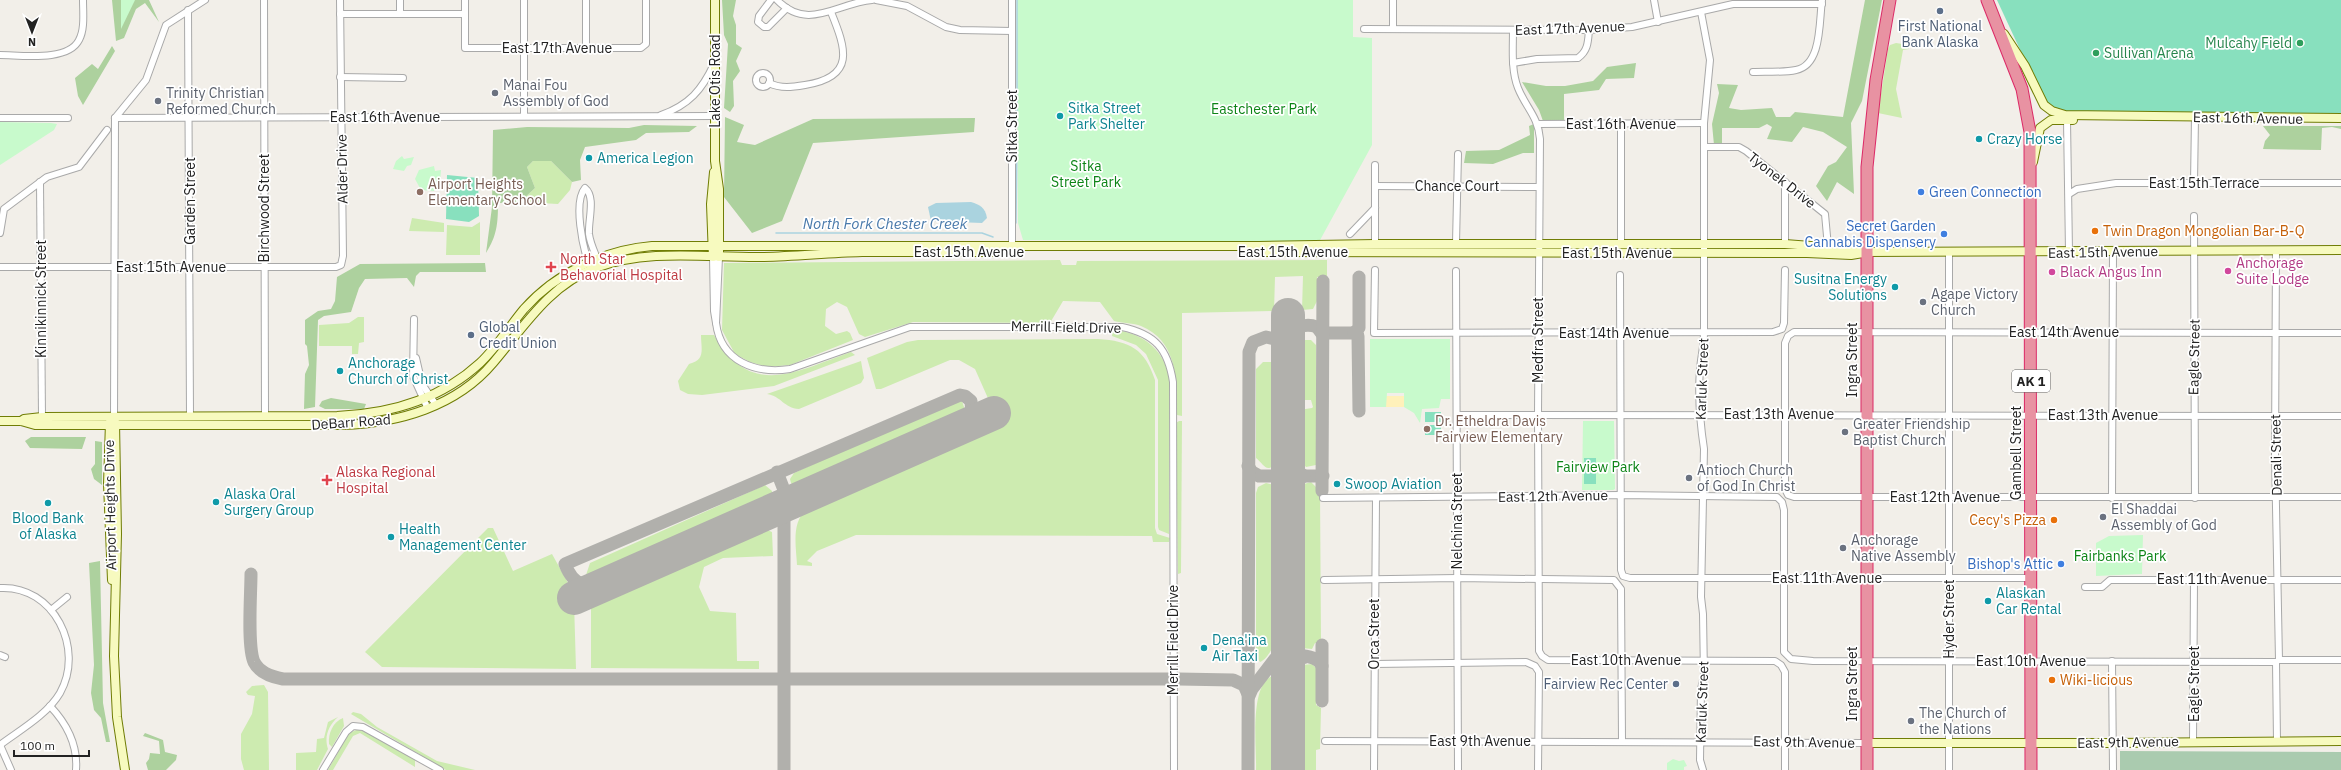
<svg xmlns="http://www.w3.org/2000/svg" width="2341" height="770" viewBox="0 0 2341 770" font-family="'IBM Plex Sans',sans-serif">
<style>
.grass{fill:#cdebb0}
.forest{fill:#add19e}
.sand{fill:#fff1ba}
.cemetery{fill:#aacbaf}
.park{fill:#c8facc}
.pitch{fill:#88e0be}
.water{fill:#aad3df}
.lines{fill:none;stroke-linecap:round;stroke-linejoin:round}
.stream{stroke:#aad3df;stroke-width:1.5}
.taxiway{stroke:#b1b0ac;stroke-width:13}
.runway{stroke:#b1b0ac;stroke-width:34}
.street-casing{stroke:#a9a9a9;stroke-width:8}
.secondary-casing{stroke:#707d05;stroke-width:10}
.highway-casing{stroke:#dc2a67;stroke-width:13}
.street{stroke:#fff;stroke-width:6}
.secondary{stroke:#f7fabf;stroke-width:8}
.highway{stroke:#e892a2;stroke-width:11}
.service-dot{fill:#5c6f8a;stroke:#fff;stroke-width:1.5}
.leisure-dot{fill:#2e9e5b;stroke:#fff;stroke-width:1.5}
.worship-dot{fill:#6b7280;stroke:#fff;stroke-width:1.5}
.culture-dot{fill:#0f9aa8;stroke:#fff;stroke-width:1.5}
.education-dot{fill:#8d6e63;stroke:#fff;stroke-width:1.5}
.shop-dot{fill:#3f7fe0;stroke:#fff;stroke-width:1.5}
.food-dot{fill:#e8710a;stroke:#fff;stroke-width:1.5}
.health-dot{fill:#e0444e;stroke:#fff;stroke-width:1.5}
.hotel-dot{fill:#d1479c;stroke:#fff;stroke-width:1.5}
.labels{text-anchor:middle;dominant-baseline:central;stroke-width:3.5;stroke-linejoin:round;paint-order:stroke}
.shield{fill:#fff;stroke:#646464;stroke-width:1}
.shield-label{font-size:13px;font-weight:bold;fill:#222}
.service-label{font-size:14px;fill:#4e5e75;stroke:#fff}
.street-label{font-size:14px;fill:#222;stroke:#fff}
.leisure-label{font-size:14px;fill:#27864d;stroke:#fff;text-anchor:end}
.worship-label{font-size:14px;fill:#5b616d;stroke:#fff;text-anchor:start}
.culture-label{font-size:14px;fill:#0d838f;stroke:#fff;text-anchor:start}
.park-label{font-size:14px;fill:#0c8416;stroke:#fff}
.education-label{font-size:14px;fill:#785e54;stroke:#fff;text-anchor:start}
.shop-label{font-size:14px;fill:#366cbe;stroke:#fff;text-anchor:end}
.food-label{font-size:14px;fill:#c56008;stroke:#fff;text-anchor:start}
.health-label{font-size:14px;fill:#be3a42;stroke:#fff;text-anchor:start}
.hotel-label{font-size:14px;fill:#b23c85;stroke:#fff;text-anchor:start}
.water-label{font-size:15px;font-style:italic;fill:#4a7aab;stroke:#fff}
</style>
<rect width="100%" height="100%" fill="#f2efe9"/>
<g class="grass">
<polygon points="1896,43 1909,45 1909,49 1903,50 1896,89 1902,118 1878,113 1888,49 1890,45"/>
<polygon points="533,161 551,161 572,182 570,190 558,204 520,202 535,188 527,167"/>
<polygon points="412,218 444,223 444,232 409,231"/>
<polygon points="480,222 480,255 446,255 447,225 472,227"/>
<path d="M1060,260l2,5h14l1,-4 250,-1v17h-10v24l-4,8 -11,1 1,-34 -28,1 -1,34 -92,2v103l-5,-1c0,-33 1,-74 -36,-89 -7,-3 -19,-3 -27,-5l-14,-19 -37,-1 -13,22 -137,-1 -48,15 -6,-3 -12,-27 -10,-5 -11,7 -1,17 11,8 11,-3 3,2 3,7 -63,25 -23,2 -17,-5 -15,-8 -13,-24 2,-67z"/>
<polygon points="358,317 364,317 364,342 359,343 358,354 352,354 352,346 319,346 319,325 349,323"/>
<path d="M1113,330c27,2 49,17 56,45v159l-10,-4 -1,-3v-147l-12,-26 -10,-9 -24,-9z"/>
<path d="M701,335h13c37,65 82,36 137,17l4,3 -81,31 -72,9 -14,-1 -8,-4 -2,-9 11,-17c17,-4 12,-15 12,-29z"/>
<path d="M1098,339c32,2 47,10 57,41v148l2,6 13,4 -1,4h-16l-1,-6 -296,-1 -39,16 -10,10 5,2v3l-15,-1c-1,-19 -6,-43 10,-56l192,-86 -24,-54 -16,-9h-9l-69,29h-5l-9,-31 40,-16 11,-2z"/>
<polygon points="1301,340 1311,340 1316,345 1316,465 1306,467 1299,459 1299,410 1312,408 1313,407 1311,400 1300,400"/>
<path d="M861,361l3,17 -3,5 -62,26c-15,-1 -18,-13 -32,-15z"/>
<path d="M1263,362h8l5,5 1,5 1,88c-11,16 -14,4 -22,-2v-89z"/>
<path d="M953,400l9,1 3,9 -4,4 -161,74c-6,0 -9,-3 -10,-9l4,-6z"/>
<polygon points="1179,421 1182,421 1181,573 1178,574 1176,423"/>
<polygon points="1311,482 1320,491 1321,643 1315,643 1312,649 1302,648 1301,646 1300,639 1299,493 1304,484"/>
<path d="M1266,483l8,2 4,7 -1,141c-1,10 -9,26 -17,29l-4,-6v-163l2,-6z"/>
<polygon points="765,485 772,491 772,497 769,502 601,576 590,577 586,575 590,563"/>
<polygon points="760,527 772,532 773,556 723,558 704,567 699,587 710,611 736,613 737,661 759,661 759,669 591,668 591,603"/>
<polygon points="488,528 493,528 513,571 552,554 572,590 574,602 576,669 382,667 365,652"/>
<polygon points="1312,664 1316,668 1316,705 1321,708 1320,749 1316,750 1316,770 1299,770 1299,670 1303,665"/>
<path d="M1275,675l3,7 -1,88h-21c1,-22 -8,-89 19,-95z"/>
<polygon points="264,685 268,692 269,770 244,770 241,759 241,734 252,714 255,696 248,695 246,692 252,686"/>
<polygon points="353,712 361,714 377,727 437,761 475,770 446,770 351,714"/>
<path d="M338,717c-10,9 -14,20 -10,32l-11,21h-21v-17l20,-1 1,-13 7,-1 4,-16z"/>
<path d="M343,718l1,8 -12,21 -3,-3c-1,-11 4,-22 14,-26z"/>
<polygon points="359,729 415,759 415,767 360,733 353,736 333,770 328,770 349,733"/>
</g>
<g class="forest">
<polygon points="112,0 149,0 159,22 145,3 136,9 124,38 116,41"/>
<polygon points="722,0 736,0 733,16 736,25 736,44 742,48 736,61 740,71 733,81 734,106 730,112 724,108 728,44 724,35"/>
<polygon points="1865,0 1882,0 1862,101 1851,123 1854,194 1837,182 1827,201 1816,186 1828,166 1836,162 1847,147 1823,132 1803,127 1792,142 1767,139 1772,127 1767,124 1759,128 1722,128 1722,145 1714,145 1712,124 1719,93 1717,84 1738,85 1729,108 1741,110 1772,108 1776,117 1790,117 1795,112 1843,117"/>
<polygon points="112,46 115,51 83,105 78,96 75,78 92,64 98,69"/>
<polygon points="1636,63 1634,78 1606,79 1599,90 1564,94 1564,120 1543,121 1539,110 1522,82 1546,86 1565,86 1593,81 1607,67"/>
<polygon points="725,117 744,125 737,142 755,145 813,119 975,118 974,132 813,143 782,221 752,233 724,197"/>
<polygon points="1534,124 1534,153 1523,153 1493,164 1464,163 1466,151 1499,150 1530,135 1529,126"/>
<path d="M644,125l53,1 -8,6 -43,1 -10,7 -51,7 -5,13 1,20 -9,2 -21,-21h-18l-6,6 8,21 -15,14 -22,1c0,20 -1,33 -12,50l6,-46 1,-77 34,-3 102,1z"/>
<polygon points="2263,126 2341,126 2341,129 2332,127 2322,128 2321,150 2263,149 2265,141 2270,135"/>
<polygon points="485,263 486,272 420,272 416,276 414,287 407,278 365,279 359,288 351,312 324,316 318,320 315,407 304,409 305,374 309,365 307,346 305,344 305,320 318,311 331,309 335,301 337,277 360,264"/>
<polygon points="331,398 366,404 364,409 325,409 319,406 322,401"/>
<polygon points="31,437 86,437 82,449 30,448 25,441"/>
<polygon points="95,441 102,442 102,485 94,479 91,469 95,464"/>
<polygon points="100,561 103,703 110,742 106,742 101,718 94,710 91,693 94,665 89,563"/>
<polygon points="145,733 163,740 165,752 177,755 176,760 166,770 148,770 146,763 149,759 150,753 160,754 159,741 143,736"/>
</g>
<polygon class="sand" points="1386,396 1405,396 1404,407 1386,407"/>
<polygon class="cemetery" points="2120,751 2341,752 2341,770 2120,770"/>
<g class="park">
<polygon points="121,0 135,0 121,29"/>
<polygon points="1017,0 1353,0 1353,37 1372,38 1372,145 1319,242 1023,240 1018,223"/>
<polygon points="0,122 51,123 57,124 54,130 0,165"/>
<polygon points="402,156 404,159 414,157 411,165 407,166 404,171 393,169 396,161"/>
<polygon points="434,166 435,171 441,170 440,182 434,191 421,190 415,179 419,170"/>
<polygon points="1370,339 1450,339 1450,399 1441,399 1439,408 1422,409 1420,423 1414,413 1404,407 1404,393 1387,393 1386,407 1370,407"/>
<polygon points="1583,421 1614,421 1615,489 1613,490 1582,490"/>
<polygon points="2143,535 2142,574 2096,576 2096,543 2109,536"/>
<polygon points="1673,759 1679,761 1684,760 1687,766 1684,767 1684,770 1667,770 1667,763"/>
</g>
<g class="pitch">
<polygon points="1997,0 2341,0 2341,114 2049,112"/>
<polygon points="447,175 478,178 479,216 469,222 446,219"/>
<rect x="1425" y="412" width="16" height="10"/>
<rect x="1425" y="425" width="16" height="10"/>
<rect x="1584" y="458" width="12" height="26"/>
</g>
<path class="water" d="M971,202c9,3 14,5 16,16l-5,5 -51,-2 -3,-14 8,-4z"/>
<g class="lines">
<g class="stream">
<polyline points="1017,127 1017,0"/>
<polyline points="1016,223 1017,136"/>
<polyline points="776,233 982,233 993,237"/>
</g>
<g class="taxiway">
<polyline points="1323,333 1354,333 1358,336 1359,411"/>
<polyline points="1354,333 1359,328 1359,277"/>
<path d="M1288,341c4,-13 16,-19 29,-14l6,8"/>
<polyline points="1288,453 1292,468 1304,476"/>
<polyline points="1248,466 1252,472 1259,476 1323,476"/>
<polyline points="777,472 784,490 784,770"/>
<polyline points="1322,491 1323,281"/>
<polyline points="1288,494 1293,482 1304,476"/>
<path d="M251,574c0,20 -4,72 3,88 5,10 18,15 29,17h896l54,1 11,5 4,9"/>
<path d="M612,581c-24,5 -37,9 -47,-17l395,-169 5,1 6,5 1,14 -22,17"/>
<polyline points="1288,632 1292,650 1305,657"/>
<path d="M1288,680c1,-11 4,-20 17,-23"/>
<path d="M1249,696l3,-7 23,-30c13,-5 42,-6 47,7"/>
<polyline points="1322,701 1322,645"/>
<polyline points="1248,770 1249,352 1253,342 1266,337 1280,340 1288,350"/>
</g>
<g class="runway">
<polyline points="574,598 994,413"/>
<polyline points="1288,770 1288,315"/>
</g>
<g class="street-casing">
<g id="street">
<polyline points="264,0 265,415"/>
<polyline points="465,0 465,48 641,48 646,44 646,0"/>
<polyline points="524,0 524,116"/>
<polyline points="586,0 586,48"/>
<polyline points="771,0 759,16 758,22 764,27 768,27 787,8"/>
<path d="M777,0c31,32 60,3 95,0"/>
<polyline points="876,0 907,6 946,27 960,30 1012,31"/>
<polyline points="1393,0 1393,29"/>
<polyline points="1654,0 1658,22"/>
<polyline points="188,10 190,416"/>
<path d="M1701,12l9,48 -6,63v210c0,12 -3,24 -4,36 -2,26 0,54 4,80l-3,148 2,17 1,62 -3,13 -1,71 3,10"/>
<polyline points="340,14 465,14"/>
<polyline points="400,14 400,0"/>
<polyline points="1364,29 1589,30 1632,27 1733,4 1822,4"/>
<path d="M1513,30c0,19 -2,40 5,58 8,20 20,28 22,51l-2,276 1,236 3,5 6,4 227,1 6,4 4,7v98"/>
<path d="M0,55c21,0 68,7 79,-15 6,-11 4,-27 4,-40"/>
<path d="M1513,63l24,-4 41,-1c10,-7 10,-16 11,-28"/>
<path d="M1753,72c14,-1 30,1 43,-2 26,-5 23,-48 26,-70"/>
<circle cx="763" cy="80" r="7"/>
<polyline points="340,77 403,78"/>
<path d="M769,83c12,6 24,4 36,2 51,-8 41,-36 26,-73"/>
<path d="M661,115c28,-10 41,-25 53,-51"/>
<polyline points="0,118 68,118"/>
<polyline points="115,118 715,116"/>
<polyline points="115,118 146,80 166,25 205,0"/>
<polyline points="2067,120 2069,252"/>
<polyline points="1538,124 1704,123"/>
<polyline points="1704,147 1739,147 1746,151 1825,214 1828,247"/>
<polyline points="40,182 42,417"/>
<polyline points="2194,183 2195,117"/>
<polyline points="1375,186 1539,187"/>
<polyline points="2069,194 2077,189 2116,183 2341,183"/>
<polyline points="2194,216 2195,498"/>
<polyline points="0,233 4,209 47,177 79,167 107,130"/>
<polyline points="1350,234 1375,208"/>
<polyline points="1456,243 1458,154"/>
<polyline points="1375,244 1375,165"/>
<polyline points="1621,244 1621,124"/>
<polyline points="1785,244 1785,182"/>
<polyline points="2276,250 2275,456 2279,660 2341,660"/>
<polyline points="1012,252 1012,0"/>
<polyline points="713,257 714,311 716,323 719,257"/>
<path d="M589,265c-6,-17 -16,-63 -4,-77 11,9 3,32 4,46 1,9 6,19 9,27"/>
<polyline points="0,267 336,267 341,265 343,256 340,0"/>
<polyline points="1375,270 1374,333 1773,332 1782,329 1784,323 1785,270"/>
<polyline points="1456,271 1458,770"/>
<polyline points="1620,275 1621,570 1623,576 1630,578 2031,578"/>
<polyline points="414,319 413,376 428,409"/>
<path d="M716,323c5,39 40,51 74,46l120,-42h212c33,7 46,22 51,55l1,388"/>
<polyline points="2341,333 1794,332 1788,336 1785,343 1785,489 1788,495 1794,497 2341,497"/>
<polyline points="416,358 422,384 436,405"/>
<polyline points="1457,415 2341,416"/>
<polyline points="114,417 115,118"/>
<polyline points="1323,498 1620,495 1777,497 1782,502 1784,510 1784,652 1791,659 1813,661 2276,662 2277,741"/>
<polyline points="2112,498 2113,251"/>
<polyline points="1324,580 1457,578 1614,580 1621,589 1622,741"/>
<polyline points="2085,587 2102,587 2110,580 2341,580"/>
<path d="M0,588c54,-3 85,61 60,105 -13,22 -40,37 -60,52"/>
<polyline points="51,610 67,597"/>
<polyline points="0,655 5,657"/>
<polyline points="2112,661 2113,770"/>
<polyline points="1374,664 1526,662 1535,666 1539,672 1538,770"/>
<path d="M50,706c17,18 28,39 26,64"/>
<polyline points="1325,741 1867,743"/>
<polyline points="2193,741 2194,579"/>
<polyline points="0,745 11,770"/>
<polyline points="323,770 346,732 353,726 363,727 440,770"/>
<polyline points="1374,770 1376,498"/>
<polyline points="1949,770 1949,252"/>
</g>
</g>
<g class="secondary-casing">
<g id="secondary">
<polyline points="715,0 715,161 719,189 719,257"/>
<polyline points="2004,34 2025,66 2044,105 2052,111 2065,115 2341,118"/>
<polyline points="2033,162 2040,128 2051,120 2073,120"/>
<polyline points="1249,252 1807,253 1851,255 1863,253"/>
<polyline points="713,257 711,204 714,172"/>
<path d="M0,421h21l14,4h308c55,-2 113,-18 150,-62 30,-35 56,-78 102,-95 54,-20 113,-10 169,-11 33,-1 65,-4 98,-5 48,0 97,0 145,0"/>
<path d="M21,421l3,-2 18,-2 295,-1c52,-2 104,-17 143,-53 17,-16 29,-36 44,-54 32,-36 80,-59 128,-63h606l117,-2h410l65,5 15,3 476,-2"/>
<polyline points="110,422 108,484 112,580"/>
<polyline points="115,422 117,534 114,656 117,717 125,770"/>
<polyline points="1867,743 2113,743 2341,741"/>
</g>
</g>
<g class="highway-casing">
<g id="highway">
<polyline points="1987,0 2022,89 2030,132 2031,770"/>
<polyline points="1867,770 1867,167 1876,80 1890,0"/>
</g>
</g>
<use href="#street" class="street"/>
<use href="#secondary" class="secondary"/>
<use href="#highway" class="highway"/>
</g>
<g class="service-dot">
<circle cx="1940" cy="11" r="4"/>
<circle cx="471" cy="335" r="4"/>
<circle cx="1676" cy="684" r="4"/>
</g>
<g class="leisure-dot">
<circle cx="2300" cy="43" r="4"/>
<circle cx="2096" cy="53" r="4"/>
</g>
<g class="worship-dot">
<circle cx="495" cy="93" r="4"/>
<circle cx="158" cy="101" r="4"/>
<circle cx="1923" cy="302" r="4"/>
<circle cx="1845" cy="432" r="4"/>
<circle cx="1689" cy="478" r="4"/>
<circle cx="2103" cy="517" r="4"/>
<circle cx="1843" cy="548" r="4"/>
<circle cx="1911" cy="721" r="4"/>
</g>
<g class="culture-dot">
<circle cx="1060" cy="116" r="4"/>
<circle cx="1979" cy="139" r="4"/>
<circle cx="589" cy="158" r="4"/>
<circle cx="1895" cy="287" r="4"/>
<circle cx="340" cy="371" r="4"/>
<circle cx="1337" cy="484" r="4"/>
<circle cx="216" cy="502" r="4"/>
<circle cx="48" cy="503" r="4"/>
<circle cx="391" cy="537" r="4"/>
<circle cx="1988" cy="601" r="4"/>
<circle cx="1204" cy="648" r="4"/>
</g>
<g class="education-dot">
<circle cx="420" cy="192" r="4"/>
<circle cx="1427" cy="429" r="4"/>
</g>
<g class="shop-dot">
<circle cx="1921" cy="192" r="4"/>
<circle cx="1944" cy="234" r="4"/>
<circle cx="2061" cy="564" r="4"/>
</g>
<g class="food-dot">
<circle cx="2095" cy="231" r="4"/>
<circle cx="2054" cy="520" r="4"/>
<circle cx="2052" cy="680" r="4"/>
</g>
<g class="health-dot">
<path d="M549 261h4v4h4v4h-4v4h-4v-4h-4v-4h4z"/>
<path d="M325 474h4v4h4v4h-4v4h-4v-4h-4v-4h4z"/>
</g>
<g class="hotel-dot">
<circle cx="2228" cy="271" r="4"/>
<circle cx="2052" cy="272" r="4"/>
</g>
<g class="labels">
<rect class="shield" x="2012" y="370" width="38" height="22" rx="3"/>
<g class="shield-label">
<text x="2031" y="381">AK 1</text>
</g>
<g class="service-label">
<text x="1940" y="26">First National<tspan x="1940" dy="16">Bank Alaska</tspan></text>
<text x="479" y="327" text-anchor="start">Global<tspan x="479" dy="16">Credit Union</tspan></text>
<text x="1668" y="684" text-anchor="end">Fairview Rec Center</text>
</g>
<g class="street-label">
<text transform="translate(1570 28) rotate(-2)">East 17th Avenue</text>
<text x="557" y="48">East 17th Avenue</text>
<text transform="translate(715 81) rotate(-90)">Lake Otis Road</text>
<text x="385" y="117">East 16th Avenue</text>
<text transform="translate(2248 118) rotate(1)">East 16th Avenue</text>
<text x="1621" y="124">East 16th Avenue</text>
<text transform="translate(1012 126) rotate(-90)">Sitka Street</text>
<text transform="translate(342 169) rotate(-91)">Alder Drive</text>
<text transform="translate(1782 180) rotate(38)">Tyonek Drive</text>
<text x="2204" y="183">East 15th Terrace</text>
<text x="1457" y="186">Chance Court</text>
<text transform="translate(190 201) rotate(-90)">Garden Street</text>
<text transform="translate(264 208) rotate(-90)">Birchwood Street</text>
<text x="969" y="252">East 15th Avenue</text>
<text x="1293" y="252">East 15th Avenue</text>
<text transform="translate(2103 252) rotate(-1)">East 15th Avenue</text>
<text x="1617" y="253">East 15th Avenue</text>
<text x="171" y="267">East 15th Avenue</text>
<text transform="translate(41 299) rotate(-90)">Kinnikinnick Street</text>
<text transform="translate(1066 327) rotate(1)">Merrill Field Drive</text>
<text x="2064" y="332">East 14th Avenue</text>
<text x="1614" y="333">East 14th Avenue</text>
<text transform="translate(1538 340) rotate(-90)">Medfra Street</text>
<text transform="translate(2194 357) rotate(-89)">Eagle Street</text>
<text transform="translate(1852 360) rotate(-90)">Ingra Street</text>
<text transform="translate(1702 379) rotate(-88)">Karluk Street</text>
<text x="1779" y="414">East 13th Avenue</text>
<text x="2103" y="415">East 13th Avenue</text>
<text transform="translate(351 422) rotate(-4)">DeBarr Road</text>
<text transform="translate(2016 453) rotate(-90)">Gambell Street</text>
<text transform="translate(2276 455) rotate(-91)">Denali Street</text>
<text transform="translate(1553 496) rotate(-1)">East 12th Avenue</text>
<text x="1945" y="497">East 12th Avenue</text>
<text transform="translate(110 505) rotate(-91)">Airport Heights Drive</text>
<text transform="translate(1457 521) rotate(-90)">Nelchina Street</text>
<text x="1827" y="578">East 11th Avenue</text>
<text x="2212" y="579">East 11th Avenue</text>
<text transform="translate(1949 619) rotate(-90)">Hyder Street</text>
<text transform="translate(1374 634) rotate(-90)">Orca Street</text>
<text transform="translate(1173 640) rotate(-90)">Merrill Field Drive</text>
<text x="1626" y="660">East 10th Avenue</text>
<text x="2031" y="661">East 10th Avenue</text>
<text transform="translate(1852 684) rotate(-90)">Ingra Street</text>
<text transform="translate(2194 684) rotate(-90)">Eagle Street</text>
<text transform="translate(1702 702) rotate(-88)">Karluk Street</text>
<text x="1480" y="741">East 9th Avenue</text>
<text transform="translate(1804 742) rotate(1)">East 9th Avenue</text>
<text transform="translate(2128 742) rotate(-1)">East 9th Avenue</text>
</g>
<g class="leisure-label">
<text x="2292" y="43">Mulcahy Field</text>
<text x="2104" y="53" text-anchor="start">Sullivan Arena</text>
</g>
<g class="worship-label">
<text x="503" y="85">Manai Fou<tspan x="503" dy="16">Assembly of God</tspan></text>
<text x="166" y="93">Trinity Christian<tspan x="166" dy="16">Reformed Church</tspan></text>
<text x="1931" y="294">Agape Victory<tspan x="1931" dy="16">Church</tspan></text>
<text x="1853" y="424">Greater Friendship<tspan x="1853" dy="16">Baptist Church</tspan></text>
<text x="1697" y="470">Antioch Church<tspan x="1697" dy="16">of God In Christ</tspan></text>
<text x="2111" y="509">El Shaddai<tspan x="2111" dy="16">Assembly of God</tspan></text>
<text x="1851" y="540">Anchorage<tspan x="1851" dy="16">Native Assembly</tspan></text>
<text x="1919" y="713">The Church of<tspan x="1919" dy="16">the Nations</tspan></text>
</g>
<g class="culture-label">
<text x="1068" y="108">Sitka Street<tspan x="1068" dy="16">Park Shelter</tspan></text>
<text x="1987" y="139">Crazy Horse</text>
<text x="597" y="158">America Legion</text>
<text x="1887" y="279" text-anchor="end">Susitna Energy<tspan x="1887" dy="16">Solutions</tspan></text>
<text x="348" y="363">Anchorage<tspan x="348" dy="16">Church of Christ</tspan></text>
<text x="1345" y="484">Swoop Aviation</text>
<text x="224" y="494">Alaska Oral<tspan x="224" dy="16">Surgery Group</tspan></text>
<text x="48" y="518" text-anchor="middle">Blood Bank<tspan x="48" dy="16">of Alaska</tspan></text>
<text x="399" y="529">Health<tspan x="399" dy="16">Management Center</tspan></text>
<text x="1996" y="593">Alaskan<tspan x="1996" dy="16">Car Rental</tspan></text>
<text x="1212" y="640">Dena'ina<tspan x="1212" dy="16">Air Taxi</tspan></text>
</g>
<g class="park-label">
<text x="1264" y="109">Eastchester Park</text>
<text x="1086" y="166">Sitka<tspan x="1086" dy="16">Street Park</tspan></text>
<text x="1598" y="467">Fairview Park</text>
<text x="2120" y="556">Fairbanks Park</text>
</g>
<g class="education-label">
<text x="428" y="184">Airport Heights<tspan x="428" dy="16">Elementary School</tspan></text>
<text x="1435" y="421">Dr. Etheldra Davis<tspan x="1435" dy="16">Fairview Elementary</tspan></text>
</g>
<g class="shop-label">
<text x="1929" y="192" text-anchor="start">Green Connection</text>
<text x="1936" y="226">Secret Garden<tspan x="1936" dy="16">Cannabis Dispensery</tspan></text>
<text x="2053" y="564">Bishop's Attic</text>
</g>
<g class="food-label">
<text x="2103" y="231">Twin Dragon Mongolian Bar-B-Q</text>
<text x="2046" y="520" text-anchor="end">Cecy's Pizza</text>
<text x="2060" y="680">Wiki-licious</text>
</g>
<g class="health-label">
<text x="560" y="259">North Star<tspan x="560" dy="16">Behavorial Hospital</tspan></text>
<text x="336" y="472">Alaska Regional<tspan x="336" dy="16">Hospital</tspan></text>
</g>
<g class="hotel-label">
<text x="2236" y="263">Anchorage<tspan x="2236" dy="16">Suite Lodge</tspan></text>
<text x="2060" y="272">Black Angus Inn</text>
</g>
<g class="water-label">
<text x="885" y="223">North Fork Chester Creek</text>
</g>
</g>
<g transform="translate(32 32) rotate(180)" stroke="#ffffff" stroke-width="3" paint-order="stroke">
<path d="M0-3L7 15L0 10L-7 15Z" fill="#222222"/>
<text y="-6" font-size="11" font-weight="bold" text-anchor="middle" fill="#222222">N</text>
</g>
<path d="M14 750v6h75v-6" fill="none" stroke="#222222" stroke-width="2"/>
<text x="20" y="750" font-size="12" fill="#222222" stroke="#ffffff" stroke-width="3" paint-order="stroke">100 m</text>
</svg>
